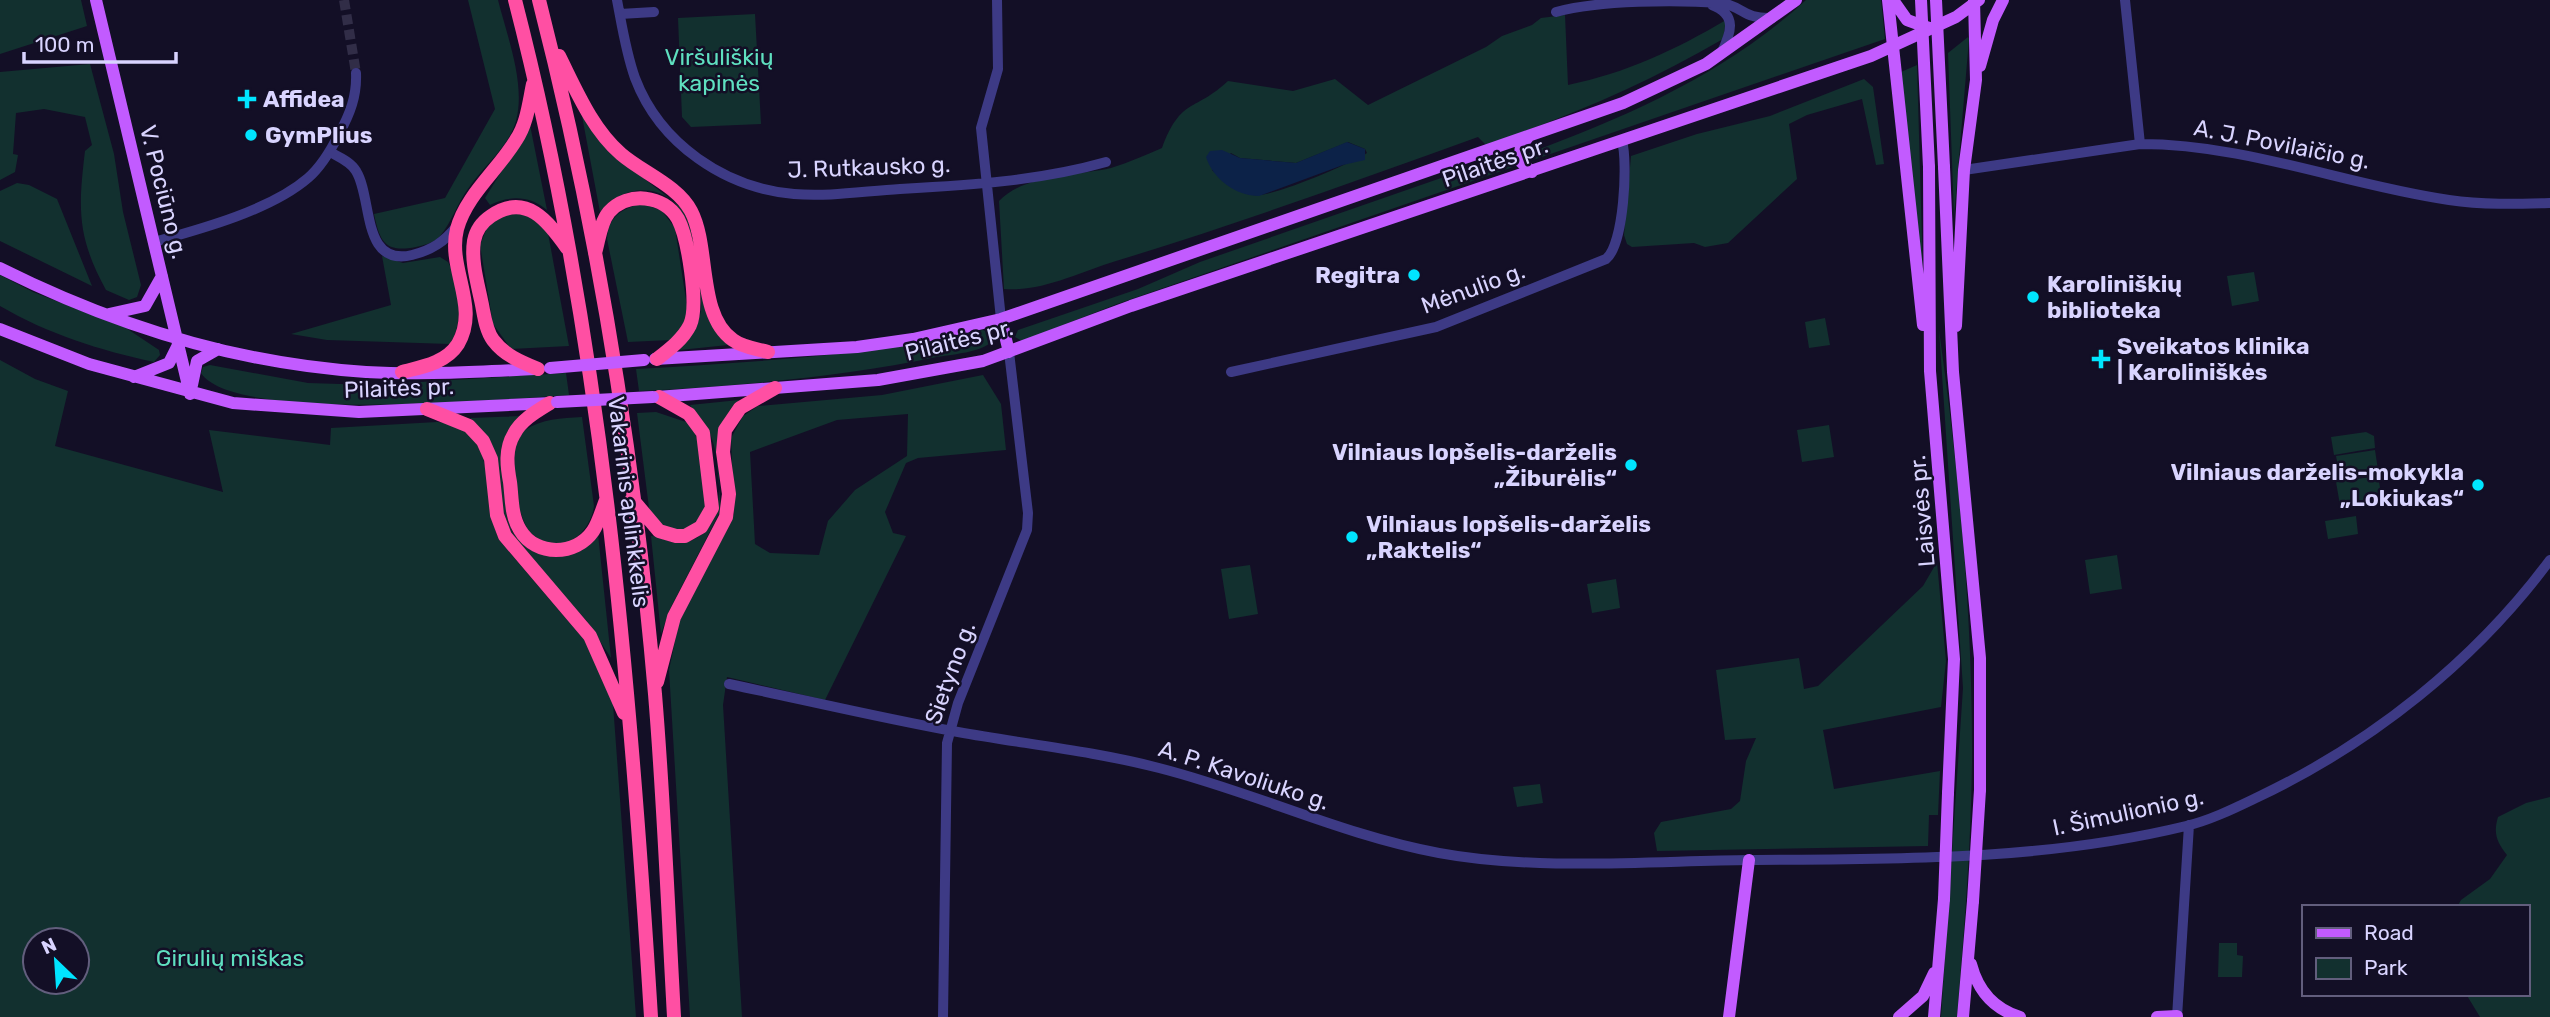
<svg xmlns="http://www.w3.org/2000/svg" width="2550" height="1017" viewBox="0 0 2550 1017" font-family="Rubik,sans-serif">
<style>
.green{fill:#12302f;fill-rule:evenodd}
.water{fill:#0c2248}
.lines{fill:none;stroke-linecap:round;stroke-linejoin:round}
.minor-tunnel{stroke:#312d47;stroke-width:10;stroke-dasharray:10 5;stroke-linecap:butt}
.minor{stroke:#3d3a85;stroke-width:10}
.major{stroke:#c25bff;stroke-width:12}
.highway{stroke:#ff4fa3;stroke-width:14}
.major-bridge{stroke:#c25bff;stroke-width:12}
.poi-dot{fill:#00e5ff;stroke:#130f26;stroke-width:2.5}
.labels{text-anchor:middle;stroke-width:5;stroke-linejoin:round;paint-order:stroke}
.park-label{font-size:23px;fill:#5fe0c0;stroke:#130f26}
.poi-label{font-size:23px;font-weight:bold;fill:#d9d4ff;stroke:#130f26;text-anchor:start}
.street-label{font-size:23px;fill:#d9d4ff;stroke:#130f26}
</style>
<rect width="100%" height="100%" fill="#130f26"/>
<path class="green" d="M0,0H81L87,26L0,54Z
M468,0H498C507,36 526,84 516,121C509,146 485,165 470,186C458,201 452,222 440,236C434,243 424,245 416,247C385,253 380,242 374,214L445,198L495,109Z
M1806,0H1881L1885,39L1533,160L1526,159L1529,153C1629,116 1726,73 1806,0Z
M755,14L761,124L691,127L682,117L678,18Z
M1565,15L1568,85C1626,73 1675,50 1726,20L1723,39C1648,83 1568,117 1486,145L1478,137C1358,180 1238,224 1116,261C1079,272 1043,292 1004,289L999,201C1025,174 1076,176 1111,168C1128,163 1145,155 1162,148C1181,97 1195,112 1228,81L1293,91L1335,79L1368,105L1486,47L1502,36L1532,25L1541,18ZM1348,142L1365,149L1367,153C1350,164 1279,194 1259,195C1241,197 1224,182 1212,170L1231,153L1240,158L1296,163Z
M1968,37L1969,39L1954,217L1948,53Z
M90,64L114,154L123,212L141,285L137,297L129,300L106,290C77,237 78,209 85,151L92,145L85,117L44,109L16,113L13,154L18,155L15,172L0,180V72Z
M1917,65L1923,275L1901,72Z
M1864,79L1873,87L1884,164L1876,165L1862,99L1807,115L1789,124L1797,179L1728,243L1705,247L1694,243L1632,247L1627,244L1624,235L1631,156L1697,134L1770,116Z
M582,116L615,156L683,209L690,226L709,320L728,345L680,350C683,338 699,331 701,309C702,288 693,230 682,213C663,181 621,185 600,212Z
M530,125L547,210C530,196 510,195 490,205L485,198Z
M1513,153L1516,166L1117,304L1022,341L1015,337L1018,330L1138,289L1200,262Z
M17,183L29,185L57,199L92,286L0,241V191Z
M642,203L662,211L675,228L688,313L682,328L671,340L628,342L607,239C609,215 621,210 642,203Z
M507,213L531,215L547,228L569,346L511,349L493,324L480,245L488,225Z
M382,256L403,263L440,257L448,262C461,286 464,321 450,344L327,340L291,334L391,305Z
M2254,272L2259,301L2232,306L2227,276Z
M0,275L33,292L126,328L159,350L160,355L154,362C99,350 48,334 0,306Z
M1825,318L1830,345L1809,348L1805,322Z
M983,330L992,334L993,341C979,353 954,354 937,357C840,377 738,386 639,391L636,369C753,362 868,356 983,330Z
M1939,330C1959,473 1973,618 1972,763C1971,848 1964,932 1957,1017H1941L1963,688Z
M0,360L35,379L68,391L55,446L223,492L209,430L330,445L331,428L437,422C503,425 479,501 500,541L586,642L613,704L636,1017H0ZM35,940H77V982H35Z
M210,365L308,383L372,385L566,373L569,395C506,399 234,424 201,373L203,367Z
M983,375L1001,404L1006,450L918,458L906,463L885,512L893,533L906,536L825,700L727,677L723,705L742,1017H690L669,670L679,622L734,514L731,438L743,416L758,406L882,395ZM908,414L907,456L855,490L828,521L819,555L770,553L755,544L750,452L837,420Z
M739,400L719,430L716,450L721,510L670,609L661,634L651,536C659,536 670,544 681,543C730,537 723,464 709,431C705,421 695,414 690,405Z
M656,412L689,423C703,441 716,505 698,522C681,538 656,527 649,508L637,413Z
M521,416L508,430L501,454L507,518L513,533L529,549L552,557L563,556L598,534L611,658L586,620L515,542L506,526L488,438L470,418Z
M582,417L594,506C590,536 558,559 531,533C516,519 505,444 525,430C542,419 561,418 582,417Z
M1829,425L1834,457L1802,462L1797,430Z
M2366,432L2374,436L2375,448L2334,455L2331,437Z
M2375,450L2378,470L2340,476L2336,456Z
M2378,476L2382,499L2340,505L2336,482Z
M2356,516L2358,534L2328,539L2325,521Z
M2117,555L2122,589L2090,594L2085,560Z
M1937,562L1946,661L1941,707L1823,730L1834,789L1940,771L1938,815H1929L1928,846L1657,851L1654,833L1661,822L1731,809L1740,801L1746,761L1756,738L1725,740L1716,670L1799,658L1804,689L1818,686L1923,586Z
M1250,565L1258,614L1229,619L1221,569Z
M1616,579L1620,608L1592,613L1587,584Z
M1540,784L1543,803L1517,807L1513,787Z
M2550,797V1017H2480L2466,994H2527V907H2457L2461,900L2490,879L2507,855C2497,842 2493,834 2498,817L2526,803Z
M2219,943H2237V955L2243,956L2242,977H2218Z"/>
<path class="water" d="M1347,142L1365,149V160L1343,165L1259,196C1236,196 1213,179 1206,157L1210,151L1222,150L1240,158L1296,163Z"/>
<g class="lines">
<path class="minor-tunnel" d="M344,0L356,73"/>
<path class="minor" d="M617,0C622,26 626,53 635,78C660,144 725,188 794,194C829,197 865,191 900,189C970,185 1039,181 1106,162
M997,0L998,69L981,128L1001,319
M2125,0L2140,144
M1712,5C1738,15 1731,33 1721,54
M1556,12C1601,0 1676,0 1722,3C1744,7 1743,19 1772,18
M620,14L654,12
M330,152C339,157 351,162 356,171C373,198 361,267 412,255C432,250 444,242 457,226
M1964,170L2140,144C2247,144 2345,185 2449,200C2483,205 2516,204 2550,203
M154,242C201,229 271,210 308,178C322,166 331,150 339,134C350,114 357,96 356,73
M1231,372L1436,327L1606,259C1624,245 1628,162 1622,141
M729,684C805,700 881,718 958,732C1025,744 1093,751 1159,768C1254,792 1342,835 1439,853C1535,871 1652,861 1750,860C1897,859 2042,861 2186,826C2211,820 2235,808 2258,797C2372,743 2475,661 2550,560
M943,1017L947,743L958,703L1027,530L1028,513L1009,352
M2177,1017L2189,825"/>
<path class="major" d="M96,0L190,394
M1888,0L1923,325
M1893,0L1907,20L1929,28
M1980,66L1993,20L2003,0
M1528,137L1521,146L1519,160L1532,172
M1929,167L1930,371L1954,659L1948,793
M1944,167L1953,372L1980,658V790
M0,268C114,325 239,364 366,372C423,375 479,372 536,369
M109,314L145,306L162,276
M1001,319L1009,352
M1956,326L1964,170L1976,80L1974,0
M0,329L89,364L233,403L359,412L551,403
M655,359L857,347L913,339L1001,319L1623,103L1706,64L1796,0
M134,377L169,363L179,343
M192,385L197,361L218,349
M657,397L878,380L983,361L1131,306L1871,56L1956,17L1979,0
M1971,964C1978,991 1994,1009 2020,1017
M1729,1017L1749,860
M1899,1017L1923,996L1934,973
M1934,1017L1944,899
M1963,1017L1973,901
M2157,1017L2177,1016"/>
<path class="highway" d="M515,0C601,333 630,675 651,1017
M539,0C597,226 635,462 655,694C664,802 668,910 674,1017
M559,56C576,90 592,129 621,154C643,173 677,185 691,211C710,247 697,315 733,340C742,347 757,349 768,352
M595,253C599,240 600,223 609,212C628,191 664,195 678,219C688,238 699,305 690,325C683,339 670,349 657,359
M538,369C521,362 504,355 493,340C485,329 484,313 481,300C477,281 471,260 474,241C476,230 482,222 491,216C526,192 548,221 567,248
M402,372C422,367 446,363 458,344C480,306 447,269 457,229C466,195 498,170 516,140C527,124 529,103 533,84
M550,403C537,411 521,420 514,434C505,449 507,466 510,482C512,497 511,516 520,530C536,557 576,556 593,531C599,522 602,510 606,500
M427,409L469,426L483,441L491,459L497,515L505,536L590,636L624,713
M632,499L659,531L676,536H685L701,527L712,508L703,433L689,414L659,397
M657,682L674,617L726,517L729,494L723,452L725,430L740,408L775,388"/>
<path class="major-bridge" d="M1921,0L1929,167
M1936,0L1944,167
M550,368L644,360
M557,402L653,397
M1944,899L1948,793
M1973,901L1980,790"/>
</g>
<g class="poi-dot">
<path d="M243.5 88.5h7v7h7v7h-7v7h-7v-7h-7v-7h7z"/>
<circle cx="251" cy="135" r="7"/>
<circle cx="1414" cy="275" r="7"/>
<circle cx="2033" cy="297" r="7"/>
<path d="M2097.5 348.5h7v7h7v7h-7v7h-7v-7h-7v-7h7z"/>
<circle cx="1631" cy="465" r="7"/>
<circle cx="2478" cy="485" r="7"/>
<circle cx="1352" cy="537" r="7"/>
</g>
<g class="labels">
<g class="park-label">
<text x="719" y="65">Viršuliškių<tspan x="719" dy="26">kapinės</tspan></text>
<text x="230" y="966">Girulių miškas</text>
</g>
<g class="poi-label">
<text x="263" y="107">Affidea</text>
<text x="265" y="143">GymPlius</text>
<text x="1400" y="283" text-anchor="end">Regitra</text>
<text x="2047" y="292">Karoliniškių<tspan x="2047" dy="26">biblioteka</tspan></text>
<text x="2117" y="354">Sveikatos klinika<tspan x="2117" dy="26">| Karoliniškės</tspan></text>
<text x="1617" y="460" text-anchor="end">Vilniaus lopšelis-darželis<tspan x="1617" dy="26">„Žiburėlis“</tspan></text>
<text x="2464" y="480" text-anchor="end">Vilniaus darželis-mokykla<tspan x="2464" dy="26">„Lokiukas“</tspan></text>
<text x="1366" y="532">Vilniaus lopšelis-darželis<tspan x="1366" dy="26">„Raktelis“</tspan></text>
</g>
<g class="street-label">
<text transform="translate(2282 144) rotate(11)" y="8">A. J. Povilaičio g.</text>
<text transform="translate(1495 162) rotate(-19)" y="8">Pilaitės pr.</text>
<text transform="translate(869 167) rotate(-2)" y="8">J. Rutkausko g.</text>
<text transform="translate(164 192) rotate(76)" y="8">V. Pociūno g.</text>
<text transform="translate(1473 288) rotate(-20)" y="8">Mėnulio g.</text>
<text transform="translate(959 340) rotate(-14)" y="8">Pilaitės pr.</text>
<text transform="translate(399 388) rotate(-2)" y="8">Pilaitės pr.</text>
<text transform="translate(629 502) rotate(83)" y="8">Vakarinis aplinkkelis</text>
<text transform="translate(1922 511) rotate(-95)" y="8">Laisvės pr.</text>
<text transform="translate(950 673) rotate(-70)" y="8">Sietyno g.</text>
<text transform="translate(1244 775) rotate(18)" y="8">A. P. Kavoliuko g.</text>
<text transform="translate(2128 812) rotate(-12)" y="8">I. Šimulionio g.</text>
</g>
</g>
<rect x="2302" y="905" width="228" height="91" fill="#130f26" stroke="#625e7d" stroke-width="2"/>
<rect x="2316" y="928" width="35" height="10" fill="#c25bff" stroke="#625e7d" stroke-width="2"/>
<text x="2364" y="940" font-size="21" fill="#d9d4ff">Road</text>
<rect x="2316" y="958" width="35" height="21" fill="#12302f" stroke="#625e7d" stroke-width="2"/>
<text x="2364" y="975" font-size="21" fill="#d9d4ff">Park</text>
<g transform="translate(56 961) rotate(335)"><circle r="33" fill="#130f26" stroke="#625e7d" stroke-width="2"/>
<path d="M0-5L12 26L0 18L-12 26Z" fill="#00e5ff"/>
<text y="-10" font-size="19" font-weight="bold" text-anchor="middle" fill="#d9d4ff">N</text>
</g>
<path d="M24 52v10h152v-10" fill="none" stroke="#d9d4ff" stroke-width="3.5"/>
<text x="35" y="52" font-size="21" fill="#d9d4ff" stroke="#130f26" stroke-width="5" paint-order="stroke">100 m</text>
</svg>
